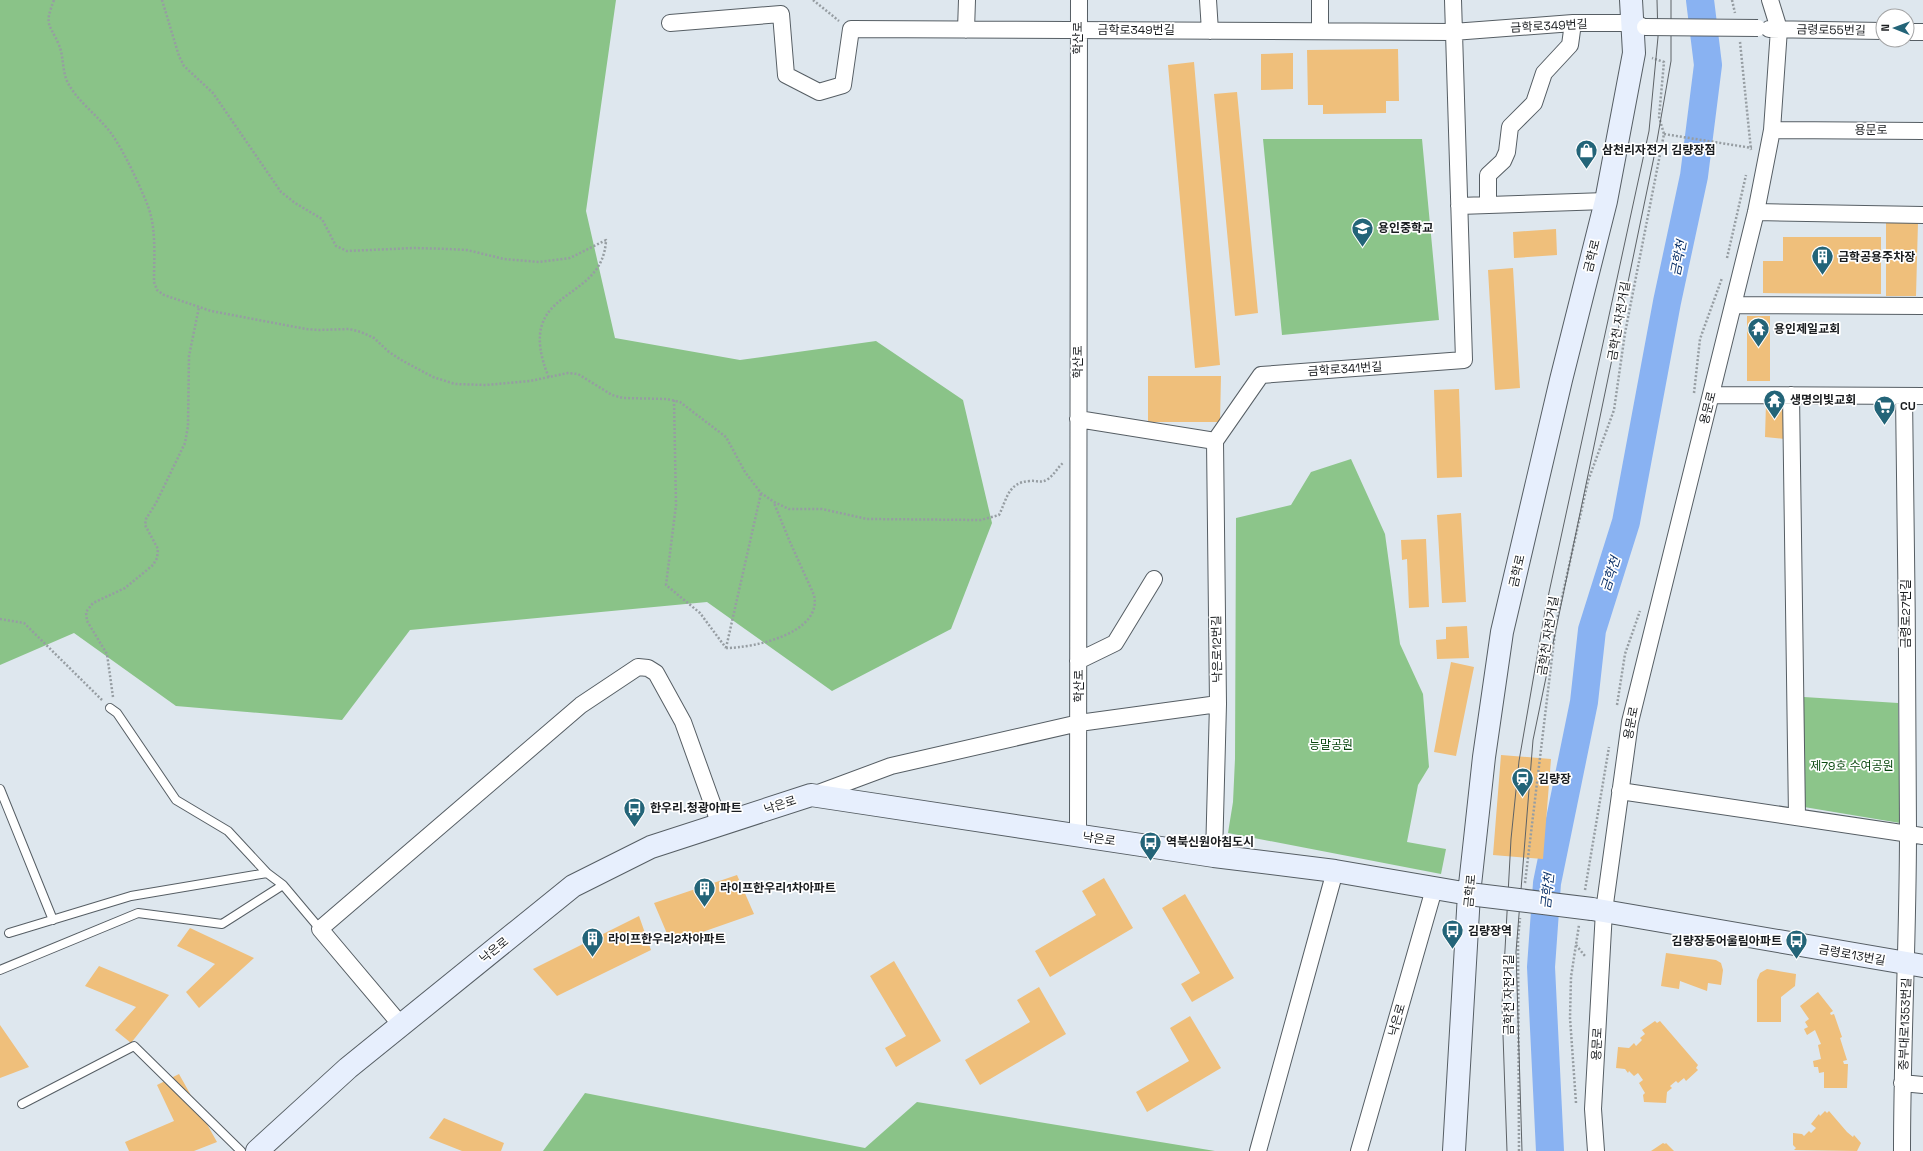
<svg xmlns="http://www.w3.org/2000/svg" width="1923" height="1151" viewBox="0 0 1923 1151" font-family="'Space Grotesk','Noto Sans KR',sans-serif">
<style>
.green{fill:#8cc58a}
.forest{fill:#8ac388}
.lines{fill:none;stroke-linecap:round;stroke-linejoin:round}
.river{stroke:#89b2f2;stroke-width:28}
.building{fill:#efbf7b}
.service-casing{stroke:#565e64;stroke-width:10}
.minor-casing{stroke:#565e64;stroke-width:18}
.secondary-casing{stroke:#565e64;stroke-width:24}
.path{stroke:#969da2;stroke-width:2.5;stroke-dasharray:2 2;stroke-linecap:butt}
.service{stroke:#fff;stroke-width:8}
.minor{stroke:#fff;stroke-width:16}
.secondary{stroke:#e7effd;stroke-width:22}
.tram{stroke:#5d6266;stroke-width:1}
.minor-bridge-casing{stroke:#565e64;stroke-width:18;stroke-linecap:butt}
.secondary-bridge-casing{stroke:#565e64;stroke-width:24;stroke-linecap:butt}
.minor-bridge{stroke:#fff;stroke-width:16}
.secondary-bridge{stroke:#e7effd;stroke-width:22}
.labels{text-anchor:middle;stroke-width:3.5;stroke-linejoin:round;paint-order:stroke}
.street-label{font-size:12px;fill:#191c1f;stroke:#fff}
.poi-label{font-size:12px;font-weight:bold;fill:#191c1f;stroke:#fff;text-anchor:start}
.park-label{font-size:12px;fill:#0a480f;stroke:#fff}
.water-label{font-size:13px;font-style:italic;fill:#0b3168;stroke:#fff}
</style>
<rect width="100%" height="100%" fill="#dee7ee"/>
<path class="green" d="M1263,139H1422L1439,320L1282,335Z
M1351,459L1385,534L1400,644L1423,694L1429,767L1418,785L1407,842L1446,849L1441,874L1228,833L1233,802L1235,759L1236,518L1291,505L1311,472Z
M1804,697L1898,703L1900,823L1804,807Z"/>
<path class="forest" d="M0,0H616L586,211L615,338L740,360L876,341L963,400L992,523L951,629L832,691L707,602L410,630L342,720L176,706L74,633L0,665Z
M585,1093L865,1148L917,1102L1215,1151H543Z"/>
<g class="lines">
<path class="river" d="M1550,1151L1541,967L1547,883L1584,702L1592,630L1626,522L1667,302L1694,176L1708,65L1700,0"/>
</g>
<path class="building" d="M1398,49L1399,101H1386V113L1323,114V105H1308L1307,50Z
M1293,53V89L1261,90V54Z
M1194,62L1220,365L1195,368L1168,65Z
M1237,92L1258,313L1235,316L1214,94Z
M1918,222L1916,296H1886V223Z
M1556,229L1557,255L1514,258L1513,232Z
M1783,237H1881V294L1763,293V261H1783Z
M1513,268L1520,388L1495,390L1488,270Z
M1747,316H1770V381H1747Z
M1148,376H1221L1220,422H1148Z
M1459,389L1462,477L1437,478L1434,390Z
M1766,403L1785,404V439L1765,437Z
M1461,513L1466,602L1442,603L1437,515Z
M1426,539L1429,607L1409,608L1407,559L1402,560L1401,540Z
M1467,626L1469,658L1437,659L1436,640L1446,639V627Z
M1451,662L1474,667L1456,756L1434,752Z
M1501,755L1551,759L1543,859L1493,855Z
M737,875L754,914L671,943L654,903Z
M1104,878L1133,928L1050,977L1035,951L1096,915L1082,891Z
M1185,894L1234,978L1192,1002L1181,984L1200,973L1162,908Z
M639,916L651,950L557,996L533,969Z
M190,928L254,958L199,1008L186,992L215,964L177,946Z
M1666,953L1716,960L1721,963L1723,970L1721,985L1708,983L1707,991L1680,981L1679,989L1661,986Z
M894,961L941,1041L896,1067L885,1048L906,1036L870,976Z
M99,966L169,995L131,1043L115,1030L136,1007L85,986Z
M1767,969L1796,974L1795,986L1781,997V1022H1757V980L1760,973Z
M1039,987L1066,1034L980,1085L965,1060L1030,1022L1017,1000Z
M1818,992L1833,1011L1830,1013L1831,1015L1834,1014L1842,1037L1840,1038L1847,1060L1843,1061L1844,1064H1848L1847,1088H1824V1072L1819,1073L1818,1067H1814L1813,1061L1821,1059L1818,1045L1821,1044L1815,1030L1807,1035L1804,1029L1808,1027L1805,1022L1809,1019L1800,1006Z
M1190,1016L1221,1068L1147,1112L1136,1092L1189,1061L1170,1028Z
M1655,1021L1657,1023L1660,1021L1698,1065L1696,1068L1698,1070L1686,1081L1684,1078L1678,1083L1676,1081L1670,1086L1672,1088L1667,1092L1666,1103L1644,1102L1643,1095L1645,1093L1639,1083L1643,1080L1638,1073L1634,1076L1629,1071L1628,1073L1625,1069L1616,1068L1618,1047L1629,1048L1634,1043L1636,1046L1642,1040L1640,1038L1645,1034L1642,1030Z
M0,1025L29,1067L0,1078Z
M179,1074L217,1142L194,1151H129L125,1142L174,1121L157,1085Z
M1825,1111L1827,1113L1829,1111L1847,1132L1853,1137L1854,1135L1861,1143L1857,1151L1794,1150L1796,1148L1793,1145V1133L1802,1134L1804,1136L1809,1131L1811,1133L1816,1128L1811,1124L1819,1114L1820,1116Z
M444,1118L504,1143L501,1151H462L429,1138Z
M1663,1143L1665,1144L1666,1143L1674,1151H1651Z"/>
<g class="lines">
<defs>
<path id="service" d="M110,708L117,713L176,800L228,831L267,873
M0,789L53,920
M9,933L131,896L267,873L283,885
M0,970L138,913L222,924L283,885L320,929
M22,1104L134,1046L241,1151"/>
<path id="minor" d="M1208,0L1210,31
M670,23L781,14L786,75L819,92L843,85L851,29L1453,32L1573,23H1633L1642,26
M1769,29L1883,31
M966,30L967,0
M1320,31V0
M1907,32H1923
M1772,130L1923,131
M1488,205V175L1503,161L1507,152L1510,127L1534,103L1544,73L1570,45L1573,23
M1459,206L1606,201
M1756,212L1923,215
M1734,305L1923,306
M1711,395L1923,396
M1791,395L1797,817
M1078,419L1215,441L1261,375L1464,360L1453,0
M1078,661L1115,643L1154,579
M1620,791L1923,836
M813,795L891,766L1079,723L1218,704
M1078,836L1079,0
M1214,856L1218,704L1215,441
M401,1025L320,929L581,705L638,667L648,668L656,673L683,722L720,825
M1902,1083L1923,1085
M1258,1151L1335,871
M1359,1151L1434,889
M1596,1151L1593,1109L1604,911L1630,722L1756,212L1772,130L1779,29L1770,0
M1902,1151C1902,1045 1908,939 1908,832C1908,687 1906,541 1904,396"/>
<path id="secondary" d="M1592,909L1923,966
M257,1151L348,1068L573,886L651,847L811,795L1214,856L1335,871L1469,894
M1454,1151L1469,894L1484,757L1502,632L1561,380L1606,201L1634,53L1631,0"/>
</defs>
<use href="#service" class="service-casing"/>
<use href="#minor" class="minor-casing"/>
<use href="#secondary" class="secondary-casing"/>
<path class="path" d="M54,0C44,26 49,22 59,45C64,57 62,72 68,83C79,104 102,118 115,139C127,158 137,180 146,201C157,226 154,255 154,282L157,290L164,295L211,311L306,329L318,330L349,329L361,332L374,338L389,352L403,361L433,377L455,384L486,385L530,381L568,373L578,374L612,395L623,398L667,399L680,402L726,437L745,472L761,493L774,502L789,509H822L867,519L981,520L999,515C1007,499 1008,482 1030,481C1037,480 1041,484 1048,479C1054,475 1058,467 1063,463
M162,0L179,56L184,66L213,93L281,192L295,203L322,219L336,246L347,251L414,248L449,249L467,250L504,259L539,262L570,258L606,240C603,306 511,285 549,378
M813,0L839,21
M1732,0L1735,13
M1740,42L1751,150
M1664,134L1752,148
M1727,258L1746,175
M1694,393L1700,339L1722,278
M674,400L676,505L666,585L700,613L726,648
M0,619L24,623L102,700
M726,648C754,648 823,633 814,595L790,542L774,503
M726,648L761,493
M113,697L107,654L87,621L86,612L93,603L125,588L153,565L157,558L158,549L145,525L146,519L156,503L185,443L188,426L189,356L199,307
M1617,705L1625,654L1640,611
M1525,883L1556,624L1588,481L1614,410L1625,333L1664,134L1659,117L1664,62L1652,58
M1585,890L1609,747
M1576,945L1585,956
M1576,1103L1570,1018L1571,977L1579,925
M1519,1151L1518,939L1520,918"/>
<use href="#service" class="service"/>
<use href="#minor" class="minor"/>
<use href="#secondary" class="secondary"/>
<path class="tram" d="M1507,1151L1502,1005L1511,839L1519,761L1545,611L1649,131L1658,37L1657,0
M1522,1151L1516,952L1533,740L1655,152L1671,61V0"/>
<defs>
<path id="minor-bridge" d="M1645,27L1758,28"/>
<path id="secondary-bridge" d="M1469,894L1592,909"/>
</defs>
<use href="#minor-bridge" class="minor-bridge-casing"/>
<use href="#secondary-bridge" class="secondary-bridge-casing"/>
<use href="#minor-bridge" class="minor-bridge"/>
<use href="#secondary-bridge" class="secondary-bridge"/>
</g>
<defs>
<symbol id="shop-pin" viewBox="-11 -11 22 30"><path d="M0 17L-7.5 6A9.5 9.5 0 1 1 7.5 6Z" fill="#236478" stroke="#fff"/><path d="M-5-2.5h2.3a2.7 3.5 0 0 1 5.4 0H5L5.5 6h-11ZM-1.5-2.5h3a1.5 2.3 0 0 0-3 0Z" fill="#fff"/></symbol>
<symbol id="school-pin" viewBox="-11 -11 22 30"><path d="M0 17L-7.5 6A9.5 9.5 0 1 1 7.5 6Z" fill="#236478" stroke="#fff"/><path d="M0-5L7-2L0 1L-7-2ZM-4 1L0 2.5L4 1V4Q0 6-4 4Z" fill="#fff"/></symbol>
<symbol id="building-pin" viewBox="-11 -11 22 30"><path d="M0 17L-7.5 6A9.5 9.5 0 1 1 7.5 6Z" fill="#236478" stroke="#fff"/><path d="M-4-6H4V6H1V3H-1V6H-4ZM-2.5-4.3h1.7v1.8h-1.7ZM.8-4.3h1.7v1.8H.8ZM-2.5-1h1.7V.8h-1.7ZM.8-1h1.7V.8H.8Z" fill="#fff"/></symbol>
<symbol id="temple-pin" viewBox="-11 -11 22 30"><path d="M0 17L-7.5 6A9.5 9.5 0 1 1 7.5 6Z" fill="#236478" stroke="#fff"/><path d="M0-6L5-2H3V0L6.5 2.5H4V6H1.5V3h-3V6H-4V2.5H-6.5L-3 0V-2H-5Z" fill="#fff"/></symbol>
<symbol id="supermarket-pin" viewBox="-11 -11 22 30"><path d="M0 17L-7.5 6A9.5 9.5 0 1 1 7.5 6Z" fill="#236478" stroke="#fff"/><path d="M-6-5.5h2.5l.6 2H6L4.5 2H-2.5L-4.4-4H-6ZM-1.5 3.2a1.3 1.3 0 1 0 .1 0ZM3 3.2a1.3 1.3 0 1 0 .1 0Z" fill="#fff"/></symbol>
<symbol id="station-pin" viewBox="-11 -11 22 30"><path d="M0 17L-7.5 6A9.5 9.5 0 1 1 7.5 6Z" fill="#236478" stroke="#fff"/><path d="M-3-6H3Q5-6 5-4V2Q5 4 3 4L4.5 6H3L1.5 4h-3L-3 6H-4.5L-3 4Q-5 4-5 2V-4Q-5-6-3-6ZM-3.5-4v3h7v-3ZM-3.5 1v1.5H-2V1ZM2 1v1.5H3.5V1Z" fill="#fff"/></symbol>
<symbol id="bus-pin" viewBox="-11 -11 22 30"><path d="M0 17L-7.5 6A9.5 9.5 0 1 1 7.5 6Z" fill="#236478" stroke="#fff"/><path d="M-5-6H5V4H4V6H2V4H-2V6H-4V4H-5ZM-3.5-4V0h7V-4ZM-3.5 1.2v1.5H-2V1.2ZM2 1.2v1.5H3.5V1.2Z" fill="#fff"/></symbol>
</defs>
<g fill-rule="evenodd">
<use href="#shop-pin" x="1574" y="138" width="25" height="34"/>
<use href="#school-pin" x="1350" y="216" width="25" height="34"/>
<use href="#building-pin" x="1810" y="244" width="25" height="34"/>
<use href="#temple-pin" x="1746" y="316" width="25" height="34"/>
<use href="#temple-pin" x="1762" y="388" width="25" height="34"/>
<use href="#supermarket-pin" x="1872" y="394" width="25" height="34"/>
<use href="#station-pin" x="1510" y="766" width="25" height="34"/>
<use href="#bus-pin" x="622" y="796" width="25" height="34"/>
<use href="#bus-pin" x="1138" y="830" width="25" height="34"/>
<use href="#building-pin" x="692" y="876" width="25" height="34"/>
<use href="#bus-pin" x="1440" y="918" width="25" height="34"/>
<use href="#building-pin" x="580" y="926" width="25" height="34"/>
<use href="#bus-pin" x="1784" y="928" width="25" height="34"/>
</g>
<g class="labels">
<g class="street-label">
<text transform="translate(1549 26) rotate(-3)" y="4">금학로349번길</text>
<text x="1136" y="34">금학로349번길</text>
<text transform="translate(1831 30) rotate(1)" y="4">금령로55번길</text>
<text transform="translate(1078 38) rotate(-90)" y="4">학산로</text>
<text x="1871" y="134">용문로</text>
<text transform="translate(1592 256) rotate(-76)" y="4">금학로</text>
<text transform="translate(1619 321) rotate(-80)" y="4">금학천 자전거길</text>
<text transform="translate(1078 362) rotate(-90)" y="4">학산로</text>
<text transform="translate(1345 369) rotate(-4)" y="4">금학로341번길</text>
<text transform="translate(1708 408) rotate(-76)" y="4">용문로</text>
<text transform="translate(1517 571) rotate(-77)" y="4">금학로</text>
<text transform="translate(1906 614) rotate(-90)" y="4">금령로27번길</text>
<text transform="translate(1548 636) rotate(-81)" y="4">금학천 자전거길</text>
<text transform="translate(1217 649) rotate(-91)" y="4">낙은로12번길</text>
<text transform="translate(1079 686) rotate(-90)" y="4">학산로</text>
<text transform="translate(1631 723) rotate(-79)" y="4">용문로</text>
<text transform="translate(780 805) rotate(-18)" y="4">낙은로</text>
<text transform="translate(1099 839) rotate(8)" y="4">낙은로</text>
<text transform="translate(1470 891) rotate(-85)" y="4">금학로</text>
<text transform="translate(494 950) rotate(-39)" y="4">낙은로</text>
<text transform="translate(1852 955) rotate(10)" y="4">금령로13번길</text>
<text transform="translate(1509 995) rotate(-90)" y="4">금학천 자전거길</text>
<text transform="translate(1397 1020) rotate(-74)" y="4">낙은로</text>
<text transform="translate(1905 1024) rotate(-88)" y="4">중부대로1353번길</text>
<text transform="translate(1597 1044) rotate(-87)" y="4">용문로</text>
</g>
<g class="poi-label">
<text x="1602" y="154">삼천리자전거 김량장점</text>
<text x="1378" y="232">용인중학교</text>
<text x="1838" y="261">금학공용주차장</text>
<text x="1774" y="333">용인제일교회</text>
<text x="1790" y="404">생명의빛교회</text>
<text x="1900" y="410">CU</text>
<text x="1538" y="783">김량장</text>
<text x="650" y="812">한우리.청광아파트</text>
<text x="1166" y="846">역북신원아침도시</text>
<text x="720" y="892">라이프한우리1차아파트</text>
<text x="1468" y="935">김량장역</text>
<text x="608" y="943">라이프한우리2차아파트</text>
<text x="1782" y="945" text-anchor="end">김량장동어울림아파트</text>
</g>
<g class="park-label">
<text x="1331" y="749">능말공원</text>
<text x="1852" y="770">제79호 수여공원</text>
</g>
<g class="water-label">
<text transform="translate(1678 258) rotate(-79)" y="5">금학천</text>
<text transform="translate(1610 574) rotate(-72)" y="5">금학천</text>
<text transform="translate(1547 891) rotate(-84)" y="5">금학천</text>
</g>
</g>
<g transform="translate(1895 28) rotate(271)"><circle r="19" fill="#ffffff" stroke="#a3a4a5"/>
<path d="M0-3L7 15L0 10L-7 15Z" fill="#236478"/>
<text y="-6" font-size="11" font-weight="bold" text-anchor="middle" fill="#191c1f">N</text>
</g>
</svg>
